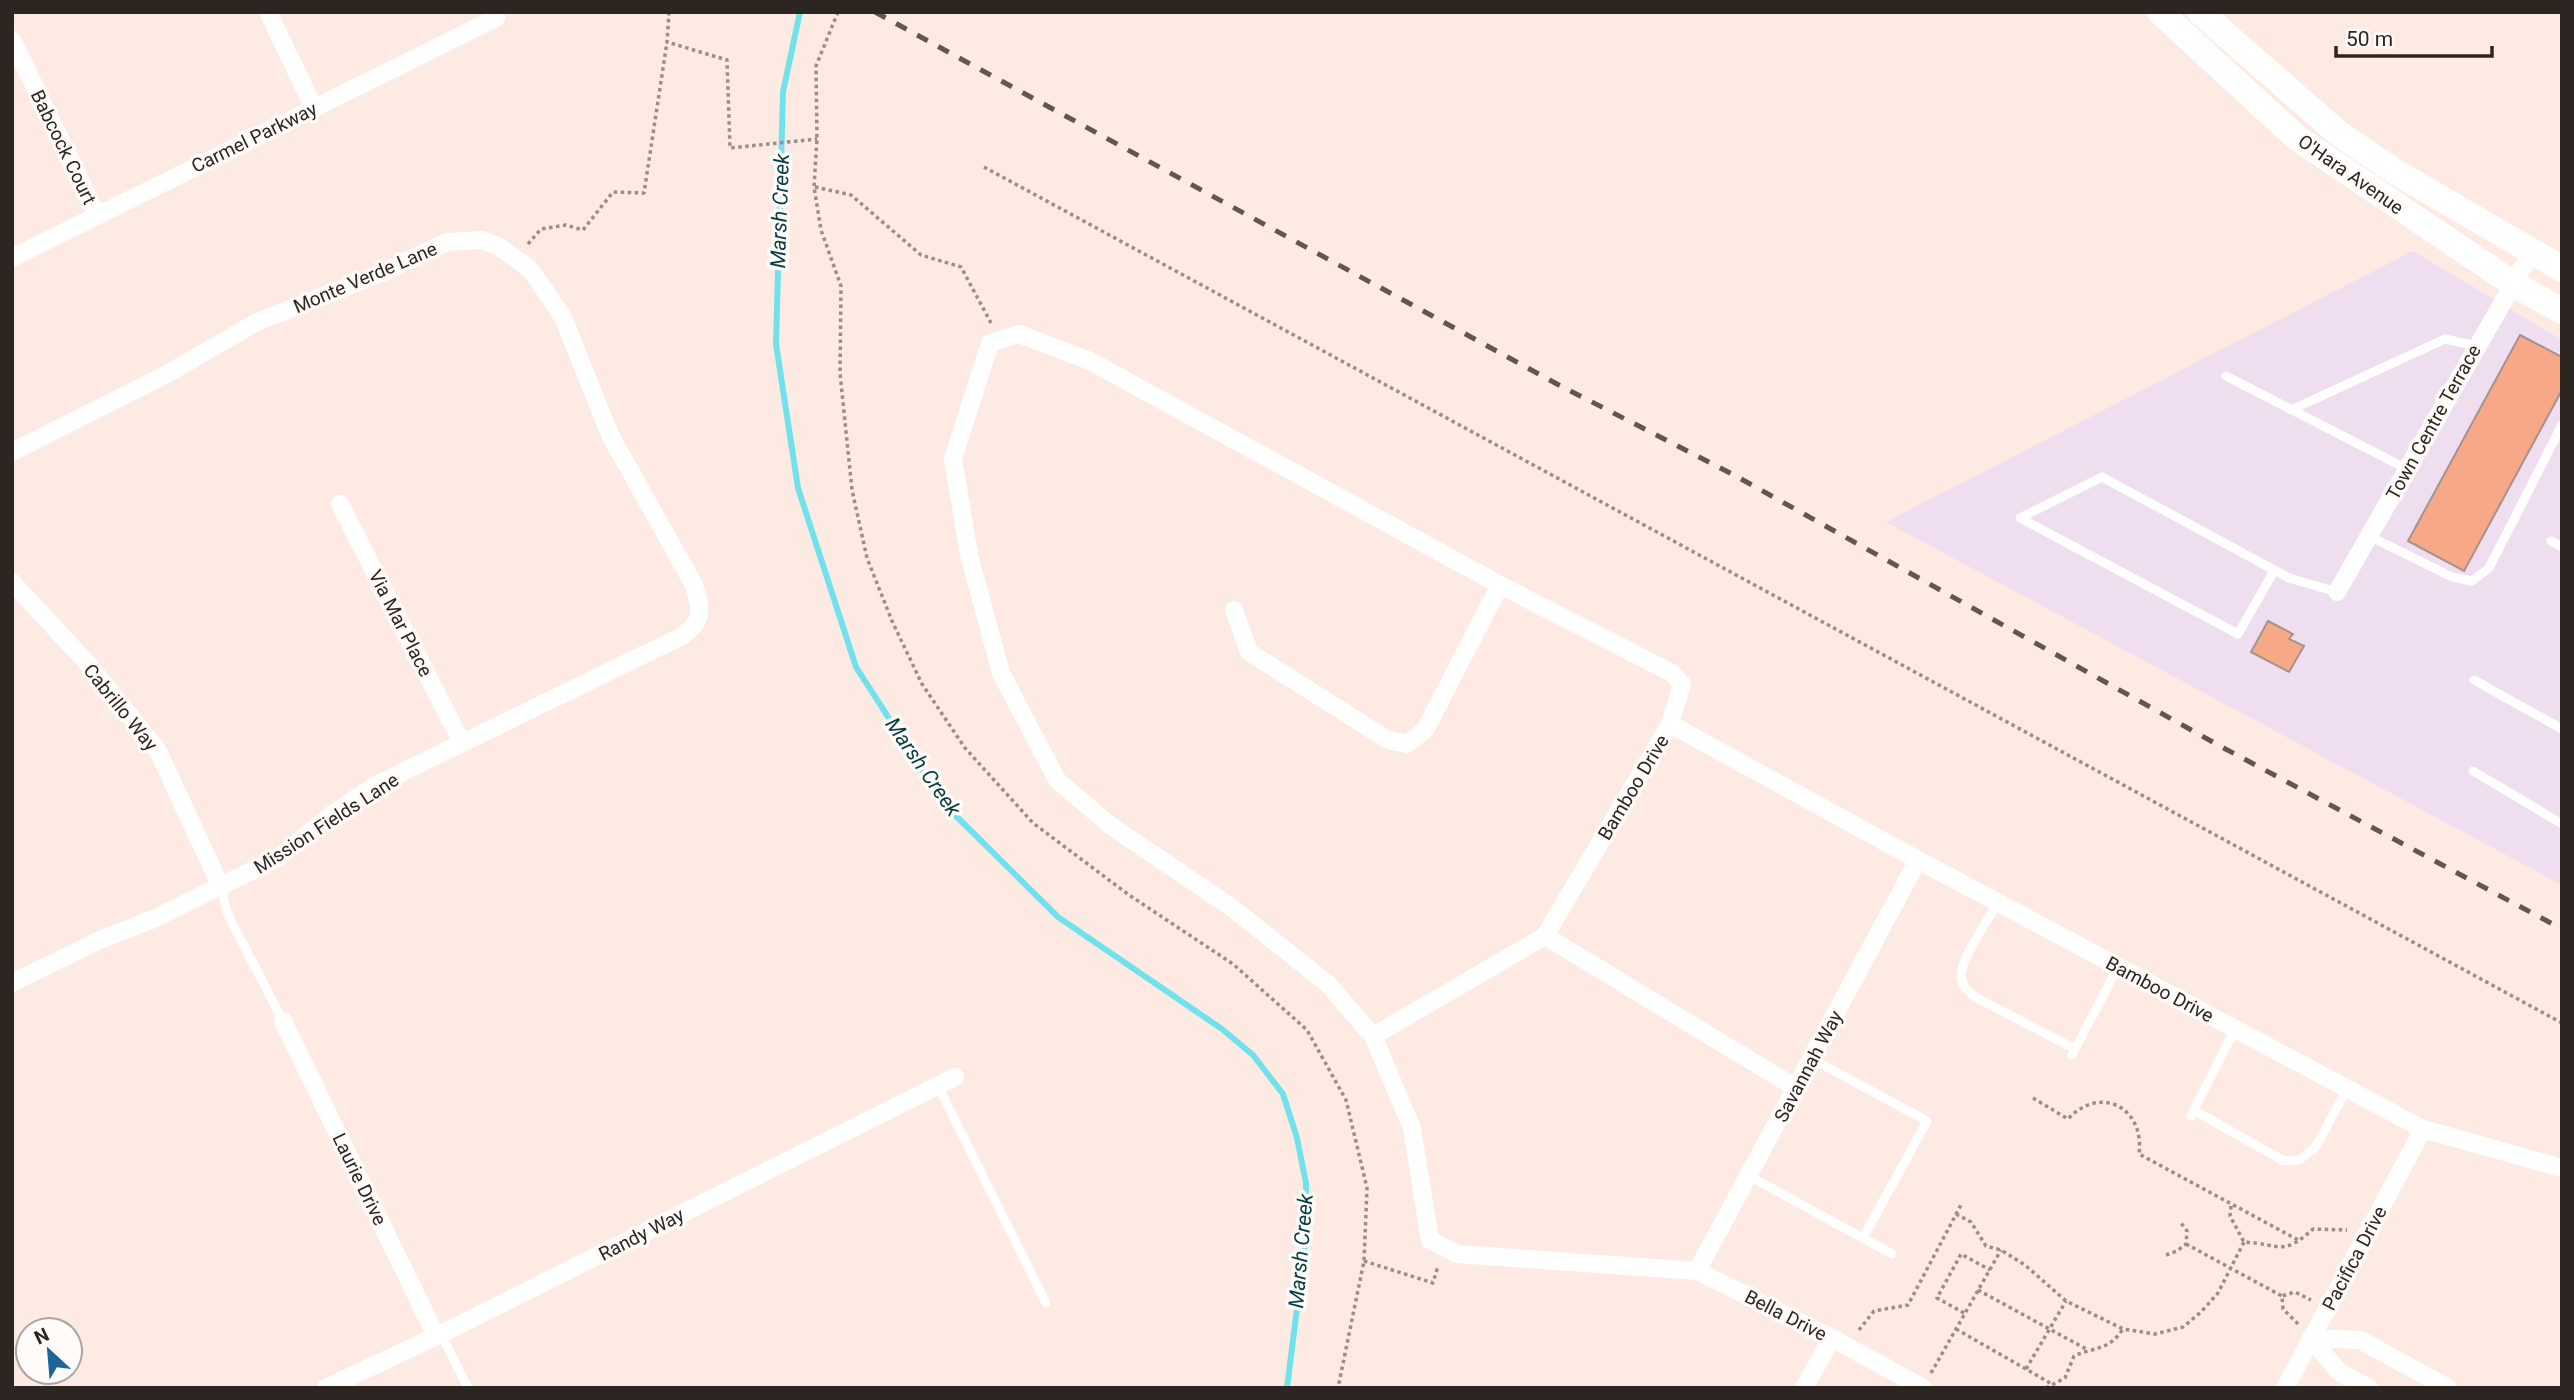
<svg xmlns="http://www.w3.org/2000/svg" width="2574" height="1400" viewBox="0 0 2574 1400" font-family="Roboto,sans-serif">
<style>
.commercial{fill:#efdeef}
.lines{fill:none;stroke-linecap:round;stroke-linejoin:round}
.stream{stroke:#71e2eb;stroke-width:6}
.building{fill:#f7a987;stroke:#a4938c;stroke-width:2}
.path{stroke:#9b8d88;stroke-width:3.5;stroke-dasharray:3.5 3.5;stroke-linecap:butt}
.lane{stroke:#fff;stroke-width:9}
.street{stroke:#fff;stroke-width:18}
.secondary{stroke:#fff;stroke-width:26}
.rail{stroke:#615752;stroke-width:5;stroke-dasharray:12 12;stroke-linecap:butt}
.labels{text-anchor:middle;stroke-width:7;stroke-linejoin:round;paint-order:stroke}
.street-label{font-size:19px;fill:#2c2522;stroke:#fefbf9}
.water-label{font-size:21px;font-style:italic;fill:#053d41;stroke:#fefbf9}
</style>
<rect width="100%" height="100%" fill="#fdeae2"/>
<path class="commercial" d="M2413,251L2562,340V885L1886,522Z"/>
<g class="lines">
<path class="stream" d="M800,12L783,92L776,344L798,488L856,667L944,804L1058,917L1222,1029L1253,1055L1283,1094L1297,1138L1306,1183V1236L1287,1388"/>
</g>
<path class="building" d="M2520,335L2562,357V390L2464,571L2408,541Z
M2268,621L2293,634L2289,639L2304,646L2289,672L2251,652Z"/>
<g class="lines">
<path class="path" d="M669,12L667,42L727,60L730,148L817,139
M838,12L816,66L817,139L814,187L821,230L841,286L840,373L852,490L867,558L892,621L922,684L965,748L1033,823L1129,895L1233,964L1307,1030L1346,1100L1367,1188L1364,1261L1338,1388
M984,167L2562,1023
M815,187L851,195L921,255L961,267L991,323
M528,244L541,229L566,225L583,230L613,192L644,193L667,42
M2033,1098L2068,1119C2101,1084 2145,1108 2139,1154L2300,1241
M2231,1206L2230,1216L2244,1242C2281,1244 2282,1257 2313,1229L2347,1230
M1956,1214L1971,1222L1986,1246L2001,1250L2025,1265L2066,1301L2123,1329L2155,1334L2183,1327L2201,1312L2218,1293L2244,1242
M2186,1244L2282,1296
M2166,1255L2177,1251L2186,1244L2187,1231L2181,1223
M1364,1261L1433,1283L1438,1266
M1978,1290L2088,1350
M1964,1313L1937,1298L1961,1254L1990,1270
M2298,1324L2283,1309L2282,1296L2295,1292L2311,1300
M1956,1329L2052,1384
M1859,1330L1874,1311L1908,1305L1962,1203
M2026,1369L2066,1301
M1931,1373L2001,1250
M2046,1388L2065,1378L2074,1356C2097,1346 2108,1351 2123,1329"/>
<path class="lane" d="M2226,376L2407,469
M2291,410L2445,339L2476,346
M2369,536L2452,577L2472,581L2489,568L2562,425
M2551,541L2562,547
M2274,571L2238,634L2020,518L2102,477L2289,578L2337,592
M2474,680L2562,729
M2473,771L2562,824
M221,887L227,913L283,1021
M1998,903C1988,919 1963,956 1961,974C1960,984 1968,991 1975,997L2075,1049
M2072,1055L2118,967
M1812,1059L1927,1121L1863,1238
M938,1086L1046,1303
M2195,1111L2284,1161L2299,1160L2315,1148L2347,1089
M2191,1116L2235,1029
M1749,1176L1892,1254
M441,1334L468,1388"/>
<path class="street" d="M268,12L314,108
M12,40L97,215
M12,258L496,18
M12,452L167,374L255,323L384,272L447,242L482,240L498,246L530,269L563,317L610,435L694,585C701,610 705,620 682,636L376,785L331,815L278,858L151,920L102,939L12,983
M340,504L462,743
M12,582L88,664L158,751L221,887
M2337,592L2531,253
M1234,610L1249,652L1388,740L1407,744L1425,730L1500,585
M1545,936L1796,1088
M283,1021L436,1336
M1373,1036L1328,984L1231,907L1111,826L1057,780L1001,673L969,555L953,459L990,343L1019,334L1090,361L1500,585L1672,673L1682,684L1670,724
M1697,1271L1918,860
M2311,1338L2360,1340L2448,1388
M2311,1338L2339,1372L2369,1388
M326,1388L441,1334L955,1077
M1804,1388L1832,1338
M1923,1388L1832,1338L1697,1271L1457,1254L1430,1240L1412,1128L1373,1036L1545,936L1670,724L1918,860L2423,1129L2562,1168
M2285,1388L2423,1129"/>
<path class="secondary" d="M2160,12L2297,138L2512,283L2562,311
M2200,12L2338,133L2394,171L2562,269"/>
<path class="rail" d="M875,12L1557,384L1734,475L2220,746L2562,929"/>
</g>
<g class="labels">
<g class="street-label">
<text transform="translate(254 137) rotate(-26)" y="7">Carmel Parkway</text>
<text transform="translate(64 147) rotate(64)" y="7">Babcock Court</text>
<text transform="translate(2351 174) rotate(35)" y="7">O'Hara Avenue</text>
<text transform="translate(365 277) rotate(-23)" y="7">Monte Verde Lane</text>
<text transform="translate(2433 422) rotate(-61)" y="7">Town Centre Terrace</text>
<text transform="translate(401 623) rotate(63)" y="7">Via Mar Place</text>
<text transform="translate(121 707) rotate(51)" y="7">Cabrillo Way</text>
<text transform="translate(1633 787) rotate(-59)" y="7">Bamboo Drive</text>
<text transform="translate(326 823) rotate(-33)" y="7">Mission Fields Lane</text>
<text transform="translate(2160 989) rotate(28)" y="7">Bamboo Drive</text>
<text transform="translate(1808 1066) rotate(-62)" y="7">Savannah Way</text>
<text transform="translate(360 1179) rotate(64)" y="7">Laurie Drive</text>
<text transform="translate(641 1234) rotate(-27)" y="7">Randy Way</text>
<text transform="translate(2354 1258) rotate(-62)" y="7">Pacifica Drive</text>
<text transform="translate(1786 1315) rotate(27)" y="7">Bella Drive</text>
</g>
<g class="water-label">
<text transform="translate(780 211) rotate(-88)" y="7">Marsh Creek</text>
<text transform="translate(923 767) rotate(55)" y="7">Marsh Creek</text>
<text transform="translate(1301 1251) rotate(-85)" y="7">Marsh Creek</text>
</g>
</g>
<rect width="2574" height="1400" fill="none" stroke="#2c2522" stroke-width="28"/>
<g transform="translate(49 1351) rotate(334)"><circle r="33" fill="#fefbf9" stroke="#aaa5a3" stroke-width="2"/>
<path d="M0-5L12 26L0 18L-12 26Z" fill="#1d6599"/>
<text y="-10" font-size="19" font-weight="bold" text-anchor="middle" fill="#2c2522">N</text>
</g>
<path d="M2336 46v10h156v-10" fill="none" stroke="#2c2522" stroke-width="3.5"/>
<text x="2346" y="46" font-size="21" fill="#2c2522" stroke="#fefbf9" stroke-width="5" paint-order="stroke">50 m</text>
</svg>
